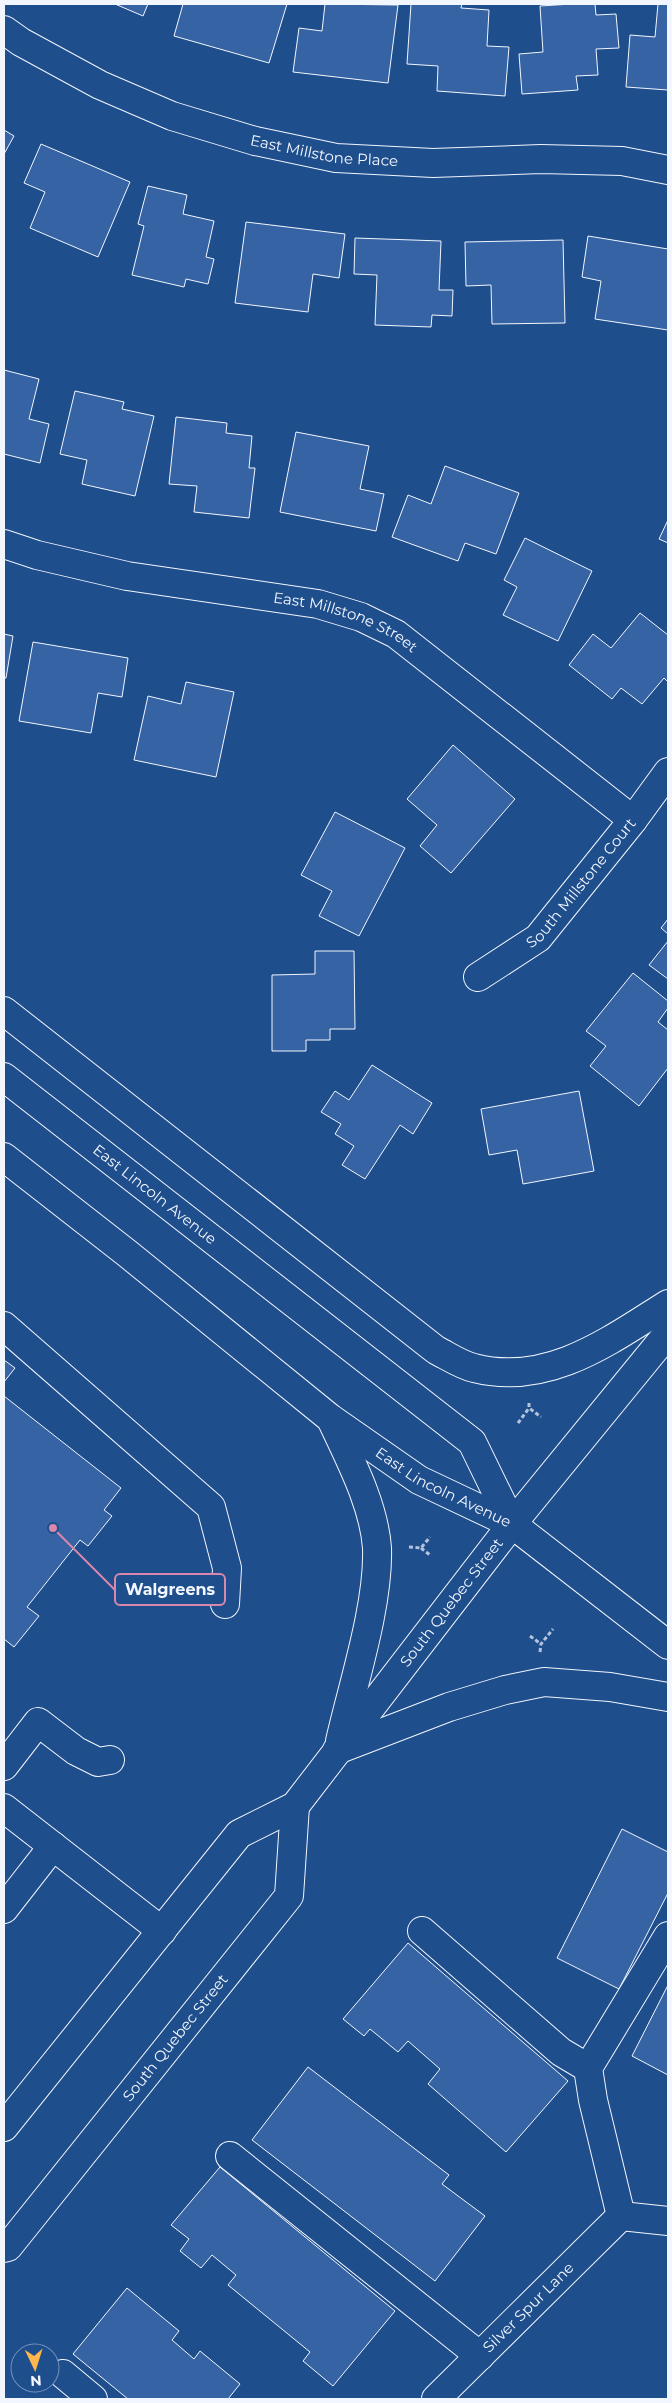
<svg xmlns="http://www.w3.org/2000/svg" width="672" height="2403" viewBox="0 0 672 2403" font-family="Montserrat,sans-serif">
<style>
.building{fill:#3563a3;stroke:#f2f6ff}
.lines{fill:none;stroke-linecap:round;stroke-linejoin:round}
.minor-casing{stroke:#f2f6ff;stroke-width:30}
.major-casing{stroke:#f2f6ff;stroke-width:30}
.path{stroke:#b3c4dc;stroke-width:3;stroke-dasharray:4 2.5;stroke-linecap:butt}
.minor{stroke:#1f4e8c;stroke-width:28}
.major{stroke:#1f4e8c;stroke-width:28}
.labels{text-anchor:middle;stroke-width:4;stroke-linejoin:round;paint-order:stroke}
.street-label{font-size:15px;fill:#f2f6ff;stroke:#1f4e8c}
.leader{fill:none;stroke:#da87ad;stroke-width:2}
.callout-dot{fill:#da87ad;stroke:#1f4e8c;stroke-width:2}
.callout{fill:#1f4e8c;stroke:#da87ad;stroke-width:2}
.callout-label{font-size:16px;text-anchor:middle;font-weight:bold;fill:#f2f6ff}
</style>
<rect width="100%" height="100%" fill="#1f4e8c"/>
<path class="building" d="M115,4H148L143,16Z
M183,4H287L269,63L174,36Z
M325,4L398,5L388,83L293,72L299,28L322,31Z
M411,4H462L461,8L489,10L487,46L509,47L505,96L437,91L438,66L407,64Z
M572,4H595L596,15L616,14L619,48L596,49L598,75L576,76L578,90L522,94L519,54L543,52L540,6Z
M658,4H668V90L626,87L630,35L655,37Z
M4,130L14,136L4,154Z
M41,144L130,182L98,257L30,228L45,192L24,183Z
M148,186L187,195L183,214L214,221L206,257L214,259L208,284L186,279L184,287L132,275L144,226L138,224Z
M246,222L345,234L339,278L313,274L308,312L235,303Z
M588,236L668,249V330L595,319L601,281L582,277Z
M355,238L441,241L439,290H453L452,316L432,315L431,327L375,325L377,275L354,274Z
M563,240L565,323L492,324L491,285L466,286L465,242Z
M4,370L39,379L29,419L49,424L40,463L4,454Z
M75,391L124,402L122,409L154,416L135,496L82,484L87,460L60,454Z
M176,417L227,423L226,433L252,436L249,468H255L249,518L194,512L197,486L169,484Z
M296,432L369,446L360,489L384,494L376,531L280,512Z
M445,466L519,493L496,554L465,543L458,561L392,537L408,495L431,504Z
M668,520V543L659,539Z
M525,538L592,571L558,641L503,615L517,587L504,580Z
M640,613L668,635V682L664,678L642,704L621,688L612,699L569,665L593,634L611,648Z
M4,634L13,636L6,678H4Z
M33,642L128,658L122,697L98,693L91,733L19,721Z
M186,682L234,692L216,777L134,760L148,696L181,704Z
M453,745L515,799L451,873L420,846L437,825L407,799Z
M335,812L405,848L359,936L319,916L332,891L301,875Z
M668,919V934L661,928Z
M668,941V979L649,965Z
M315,951H354L355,1029H330V1040H306V1051H272V975L315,974Z
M633,973L668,1001V1008L658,1022L668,1030V1068L639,1106L590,1066L606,1046L586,1031Z
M372,1065L432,1103L413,1134L400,1125L365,1179L342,1165L354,1146L335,1134L341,1124L321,1112L335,1091L349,1100Z
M579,1091L594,1171L523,1184L517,1150L489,1155L481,1109Z
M4,1360L15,1368L4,1382Z
M4,1396L121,1488L104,1510L112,1516L88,1546L80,1540L27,1607L39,1616L14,1647L4,1639Z
M622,1829L668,1852V1893L619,1989L557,1958Z
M408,1943L568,2081L506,2152L428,2084L440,2069L408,2041L398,2052L370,2029L364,2036L343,2019Z
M668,1985V2075L632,2056Z
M308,2067L449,2175L442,2184L485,2216L435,2281L252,2140Z
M220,2167L395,2311L333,2386L303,2361L310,2352L228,2285L236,2275L212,2255L201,2268L180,2251L189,2239L171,2225Z
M127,2288L179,2331L172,2340L194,2359L200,2351L240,2384L228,2399H128L73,2354Z"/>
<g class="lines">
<defs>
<g id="minor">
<path id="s1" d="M4,30L21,42L100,85L172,116L255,141L336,158L433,163L541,159L622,161L668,170"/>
<path id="s2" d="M4,544L37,555L127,576L318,604L361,617L396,634L633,820"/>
<path id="s3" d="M478,977L538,938L633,820L668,772"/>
<path d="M4,1326L211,1507L227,1568L225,1604"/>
<path d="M4,1766L38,1722L76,1751L98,1762L110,1760"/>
<path d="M4,1808L162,1931"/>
<path d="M4,1909L53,1846"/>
<path d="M422,1931L561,2052L588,2068"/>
<path d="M230,2156L480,2356"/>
<path d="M621,2216L593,2100L588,2068L668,1936"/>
<path d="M621,2216L668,2221"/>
<path d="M63,2374L93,2399"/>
<path id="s4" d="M436,2399L621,2216"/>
</g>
<g id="major">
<path d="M4,1011L436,1350C448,1356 461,1365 474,1368C548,1387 609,1341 668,1304"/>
<path id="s5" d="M4,1077L472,1442L512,1524"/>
<path id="s6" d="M4,1157L128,1254L330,1418L419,1480L512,1524L668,1645"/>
<path d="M331,1419C349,1458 374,1504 377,1548C379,1605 353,1684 340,1741"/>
<path d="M337,1750L449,1707L505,1690L544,1682L610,1687L668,1697"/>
<path id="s7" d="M4,2127L239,1834L295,1806L512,1524L668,1333"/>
<path id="s8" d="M4,2248L8,2247L289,1896L295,1806"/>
</g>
</defs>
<use href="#minor" class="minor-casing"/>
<use href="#major" class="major-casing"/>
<path class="path" d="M529,1403V1408L541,1417
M518,1423L529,1408
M409,1547L421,1548L430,1537
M421,1548L430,1555
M530,1636L541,1644
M540,1652L541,1644L553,1629"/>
<use href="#minor" class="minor"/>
<use href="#major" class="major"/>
</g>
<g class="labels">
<g class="street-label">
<text dy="5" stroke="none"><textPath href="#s1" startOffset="346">East Millstone Place</textPath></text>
<text dy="5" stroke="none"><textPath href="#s2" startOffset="352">East Millstone Street</textPath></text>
<text dy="5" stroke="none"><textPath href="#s3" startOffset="141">South Millstone Court</textPath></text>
<text dy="5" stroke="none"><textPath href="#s5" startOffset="191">East Lincoln Avenue</textPath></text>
<text dy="5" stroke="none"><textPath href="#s6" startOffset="551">East Lincoln Avenue</textPath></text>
<text dy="5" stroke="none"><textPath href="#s7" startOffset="695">South Quebec Street</textPath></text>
<text dy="5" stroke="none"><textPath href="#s8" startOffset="272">South Quebec Street</textPath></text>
<text dy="5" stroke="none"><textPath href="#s4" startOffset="130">Silver Spur Lane</textPath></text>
</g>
</g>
<path class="leader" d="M53 1528L115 1590"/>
<circle class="callout-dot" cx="53" cy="1528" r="5"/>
<rect class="callout" x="115" y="1574" width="110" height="31" rx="5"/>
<g class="callout-label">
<text x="170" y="1595">Walgreens</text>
</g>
<rect width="672" height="2403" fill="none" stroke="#f2f6ff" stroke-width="10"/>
<g transform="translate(35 2368) rotate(176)"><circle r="24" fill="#1f4e8c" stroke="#7391ba"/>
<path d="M0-4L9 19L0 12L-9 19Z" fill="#ffb74d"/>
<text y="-8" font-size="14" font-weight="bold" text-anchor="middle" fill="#f2f6ff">N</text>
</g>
</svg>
